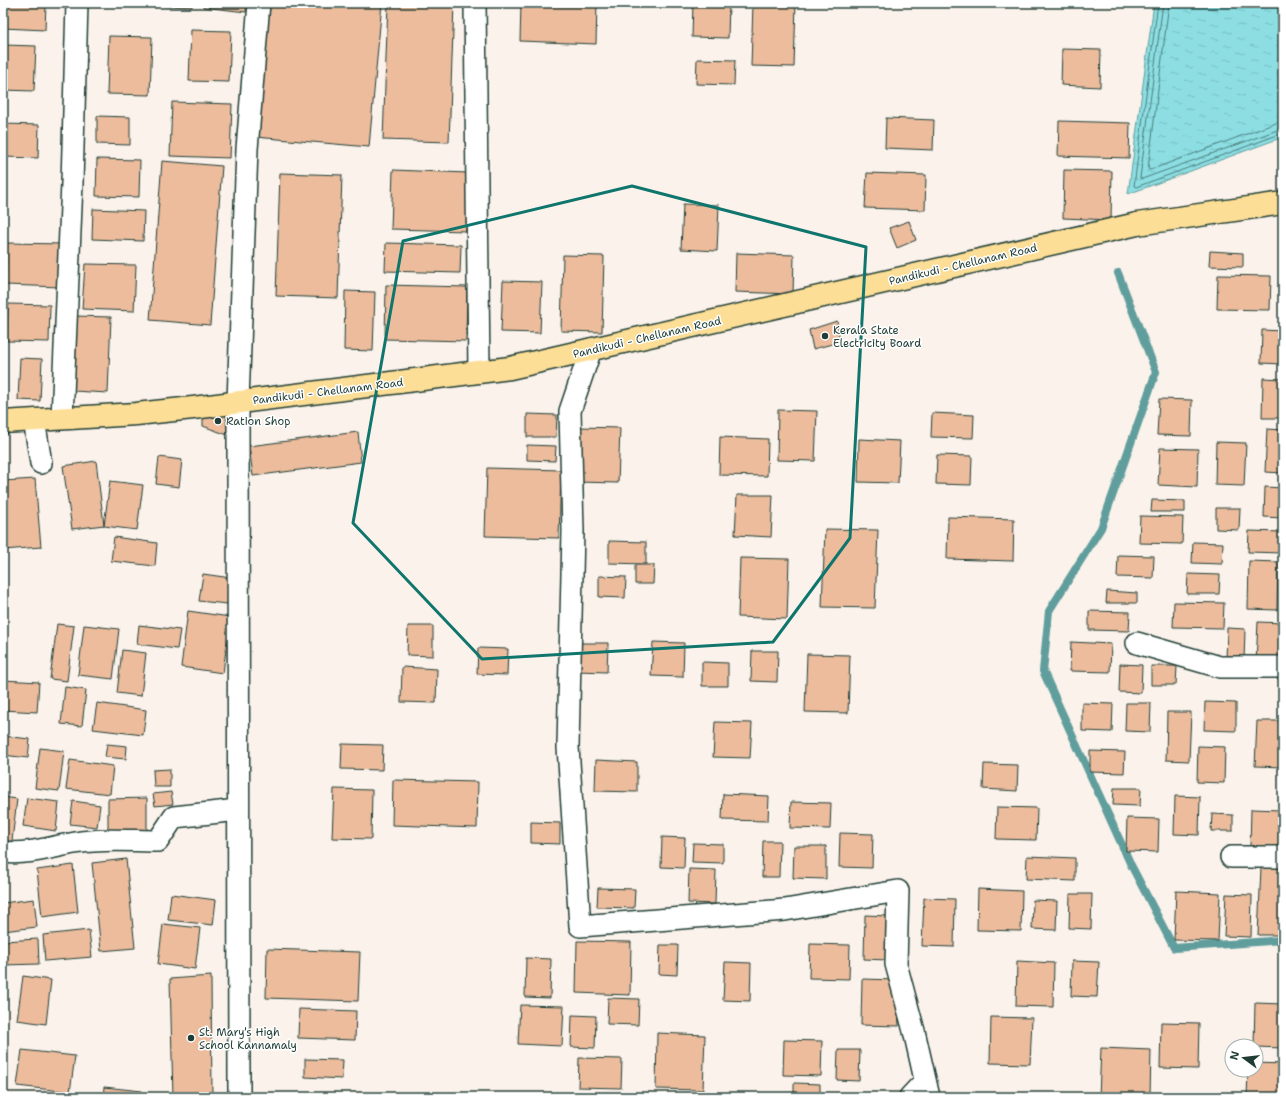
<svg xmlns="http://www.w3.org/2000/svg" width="1286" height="1100" viewBox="0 0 1286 1100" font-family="'Shantell Sans',sans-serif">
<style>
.water{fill:url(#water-ripples);stroke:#609e9d}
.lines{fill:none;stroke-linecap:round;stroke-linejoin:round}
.shore{stroke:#4b7d7a;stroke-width:1}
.stream{stroke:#609e9d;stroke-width:8}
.building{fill:#ecbc9d;stroke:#1f3d34}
.minor-casing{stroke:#1f3d34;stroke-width:24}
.primary-casing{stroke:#1f3d34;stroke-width:25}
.minor{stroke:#fff;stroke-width:21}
.primary{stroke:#fdde96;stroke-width:22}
.marked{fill:none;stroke:#0f766e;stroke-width:3;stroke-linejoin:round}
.poi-dot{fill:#1f3d34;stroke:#fff;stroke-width:1.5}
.labels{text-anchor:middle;stroke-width:3;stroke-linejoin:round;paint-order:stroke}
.street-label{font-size:11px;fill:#1f3d34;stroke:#fff}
.poi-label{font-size:11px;fill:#1f3d34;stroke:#fff;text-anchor:start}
</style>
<defs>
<pattern id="water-ripples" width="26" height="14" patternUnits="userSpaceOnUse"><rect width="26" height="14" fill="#8cdee3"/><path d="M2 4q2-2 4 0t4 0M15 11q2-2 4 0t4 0" fill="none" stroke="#78bfc3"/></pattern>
</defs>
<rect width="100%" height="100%" fill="#fbf2eb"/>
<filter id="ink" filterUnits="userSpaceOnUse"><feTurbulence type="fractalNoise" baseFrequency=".025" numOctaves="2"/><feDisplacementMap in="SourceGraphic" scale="8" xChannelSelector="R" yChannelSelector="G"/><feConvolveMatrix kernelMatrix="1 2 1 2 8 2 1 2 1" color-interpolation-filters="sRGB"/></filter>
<g filter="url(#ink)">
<path class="water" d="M1154,3H1283V137L1128,194Z"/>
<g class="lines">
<path class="shore" d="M1158,3L1134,186L1136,187L1283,133
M1163,3L1140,178L1142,179L1283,128
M1169,3L1148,169L1150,170L1276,123L1283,122"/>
<path class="stream" d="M1118,273L1156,372L1101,528L1049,611L1043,671L1131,865L1174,948L1283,940"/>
</g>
<path class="building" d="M3,3H46L45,30L3,28Z
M165,3H192V7L165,6Z
M204,3H247L246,12L203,7Z
M267,3H382L369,147L255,137Z
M388,3H454L449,142L383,140Z
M521,3H597L596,44L520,41Z
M693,3H729L728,38L692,37Z
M753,3H796L794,67L751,66Z
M191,30L231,31L229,82L189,81Z
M109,36L152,37L150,95L107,94Z
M3,45L36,46L34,91L3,90Z
M1062,49L1101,50L1100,87L1061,85Z
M697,59L735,60L734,85L696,84Z
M172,102L232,104L230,158L170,156Z
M97,116L130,117V145L97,144Z
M886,118L934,120L933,150L885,148Z
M1059,121L1130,123L1129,158L1058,156Z
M3,124L39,125L38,158L3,157Z
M97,159L140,160L139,197L96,196Z
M162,161L222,166L210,325L150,320Z
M393,170L468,173L466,231L391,229Z
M1064,170L1112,171L1111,220L1063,218Z
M280,173L342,175L338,298L276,296Z
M867,173L926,175L925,210L865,208Z
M683,204L719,205L717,251L681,249Z
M93,209L144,211L143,241L92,239Z
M909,221L916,240L897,248L889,228Z
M7,243L63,244L61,287L5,285Z
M386,243L461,245L460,273L385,271Z
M1210,251L1243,253V267L1209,266Z
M736,253L794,255L793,294L735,292Z
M563,255L604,256L602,332L561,331Z
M85,264L136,265L134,311L82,309Z
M1218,275L1271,276L1270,310L1217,309Z
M503,281L542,282L540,333L501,332Z
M386,285L467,287L466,341L385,339Z
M345,291L375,292L373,351L344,350Z
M8,304L50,305L49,342L7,341Z
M75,316L111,317L108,393L73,391Z
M837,321L840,342L813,349L809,330Z
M1262,330L1283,331V364L1261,363Z
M20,358L42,359L40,401L18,400Z
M1263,378L1283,379V418H1262Z
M1159,399L1192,400L1191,436L1157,435Z
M778,410L817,411L815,461L777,460Z
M233,411V437L203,426V417Z
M932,413L974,415L973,438L931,437Z
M527,414L557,415L556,437H527Z
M578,427L620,428L618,483L576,482Z
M1267,429L1283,430V473L1265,472Z
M358,432L361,462L253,476L249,446Z
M720,437L768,439L767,476L719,475Z
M859,439L900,441L898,483L858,482Z
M1216,442L1246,443L1244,486L1215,485Z
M527,445L556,446L555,461L527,460Z
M1160,448L1198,449L1197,487L1158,485Z
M937,455L972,456L971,485L936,484Z
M159,457L182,460L179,487L156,484Z
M96,461L104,525L72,529L63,466Z
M487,468L561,470L559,538L485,536Z
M35,479L41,547L3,550V481Z
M110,481L143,485L137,530L104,526Z
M1265,487L1283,488V518L1264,517Z
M737,495H773L771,537L735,535Z
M1152,500L1185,501V512H1151Z
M1216,508H1240L1239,530L1216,529Z
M1140,516L1183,517L1182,544L1139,543Z
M948,517L1014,519L1013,561L947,559Z
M825,529L878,530L875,608L822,607Z
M1249,531L1283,532L1282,553L1248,552Z
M114,537L157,543L155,566L111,561Z
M609,541L646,542V564L609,563Z
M1193,542L1223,543L1222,564L1192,563Z
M1118,555L1154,556L1153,578L1117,577Z
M740,558L789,559L787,619L738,617Z
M1249,561L1278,562L1277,610L1248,609Z
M635,565H654L653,584H635Z
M203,574L231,578L227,604L199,601Z
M1188,574L1220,575L1219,594H1187Z
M599,576L626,577L625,598L599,597Z
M1107,591L1137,593V603H1106Z
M1174,602L1224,603L1223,628L1173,627Z
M188,611L230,617L223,673L181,667Z
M1089,611L1130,612L1129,631L1089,630Z
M1258,622L1283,623V664L1256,663Z
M57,624L74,626L67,681L50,679Z
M84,625L119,629L113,679L78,675Z
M139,625L180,630L177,649L137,644Z
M408,626H433V656L407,655Z
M1227,628L1245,629L1244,661H1226Z
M653,642L684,643L683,677L651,676Z
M1071,642L1111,644L1110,672L1070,671Z
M577,643H608L607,672L576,671Z
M478,648L508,649L507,675L477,674Z
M122,650L146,653L141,696L117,693Z
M752,651H778L777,682L751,681Z
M807,654L850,655L848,713L805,712Z
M702,662L728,663V686H702Z
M1120,664L1142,665L1141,693L1119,692Z
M1151,666H1177L1176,685H1151Z
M402,667L437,669L436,703L401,702Z
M3,680L39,682L37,712L3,710Z
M65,687L86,690L82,726L61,724Z
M1205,702L1236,703V731L1204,730Z
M97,703L146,710L143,735L93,729Z
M1082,703L1113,704L1112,732L1082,731Z
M1126,703H1151L1150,732L1125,731Z
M1167,712H1191L1189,761L1166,760Z
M1257,721H1283V767L1255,766Z
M715,722L752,723L750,758L713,757Z
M3,736L30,739L28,758L3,755Z
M107,744L127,746L126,759L105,757Z
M342,744L383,745L382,770L341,769Z
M1198,746L1225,747L1224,783L1197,782Z
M40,748L64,751L59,791L35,788Z
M1090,751L1125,752L1124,773L1090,772Z
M70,760L113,766L110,794L66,789Z
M596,760L637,762V792L595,791Z
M984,764L1018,765L1017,791L983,789Z
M170,769V787H154L153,770Z
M393,780L478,782L477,828L392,825Z
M1114,788H1141L1140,806L1113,805Z
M334,789L372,790L371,839L332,838Z
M171,792L173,804L155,806L153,794Z
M723,794L769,796L768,821L722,820Z
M1175,796L1200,797L1199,835L1174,834Z
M3,797L17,799L11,849L3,848Z
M27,798L59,802L56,831L23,826Z
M147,798V836L108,837V799Z
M73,801L100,805L97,827L70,824Z
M791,802L831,803L830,829L790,828Z
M997,807L1037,808L1036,840L996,839Z
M1251,809L1281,810L1279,849L1250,848Z
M1212,814L1233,815V831H1211Z
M1127,818L1159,819L1158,852L1126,851Z
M531,822L560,823V844L531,843Z
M840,833L873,834L872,868L839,867Z
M662,837L685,838L684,868L661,867Z
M763,841H780L779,877H762Z
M693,843L723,844V863L692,862Z
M794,846H826V879L793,878Z
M1027,856L1075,858V881L1026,879Z
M126,859L135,948L101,951L92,863Z
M73,865L78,912L42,917L37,870Z
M1261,868H1283L1282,935H1258Z
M689,869L716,870L715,904L688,903Z
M598,888L635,889L634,908L597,907Z
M978,889L1022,891L1021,931L977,930Z
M1176,891L1220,893L1218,941L1174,940Z
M171,894L216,900L213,925L168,920Z
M1070,894H1092L1091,929L1069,928Z
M1226,894L1252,895L1251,937L1224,936Z
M924,898L955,899L954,947L922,946Z
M34,899L37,927L3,931V903Z
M1033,900L1057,901L1056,930L1032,929Z
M865,915L888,916L887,960L864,959Z
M163,924L200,928L195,969L158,964Z
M89,930L92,957L45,961L43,935Z
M38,939L39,964L3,965V941Z
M577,941L631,942L630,995L576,993Z
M810,944L850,945L849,979L809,978Z
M660,945H678L677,975L659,974Z
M267,949L360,952L358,1001L266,998Z
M526,958L551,959L550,998L525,997Z
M1017,961L1054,963L1053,1007L1016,1006Z
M1072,961L1099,962L1097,997L1071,996Z
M725,962L751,963L750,1001L723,1000Z
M23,976L51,980L46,1024L17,1020Z
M211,976L212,1097H173L170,979Z
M862,979L897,980L899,1026L861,1025Z
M608,998L639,999L638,1025L607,1024Z
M1255,1003L1283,1004V1048L1256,1047V1046H1254Z
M520,1005L564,1006L562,1046L518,1044Z
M299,1009L356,1011L355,1040L298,1038Z
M572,1015L596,1016L595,1048L571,1047Z
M991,1017L1032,1018L1030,1064L990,1063Z
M1161,1022L1199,1023L1198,1069L1160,1068Z
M657,1033L705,1035L703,1090L656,1089Z
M784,1040L822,1041L821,1076L783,1075Z
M1101,1048L1151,1050L1150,1097H1099Z
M22,1050L75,1056L70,1092L17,1086Z
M838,1050H860L859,1081L837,1080Z
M579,1058L622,1059L621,1088L578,1087Z
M305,1059L343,1060L342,1079L305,1077Z
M1256,1063L1283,1064V1097H1247L1248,1070H1256Z
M794,1083L820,1084V1097H794Z
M104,1087L142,1091L141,1097H103Z"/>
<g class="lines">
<defs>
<path id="minor" d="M475,3L479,372
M591,349L570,411L573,531L568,747L580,926L785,910L898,891L896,964L914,1031L929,1097
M62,418L72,183L77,3
M34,420L41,463
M1137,643L1220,667H1283
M3,852C28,855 51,847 75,843C102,838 131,841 158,841L174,817L238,810
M1231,857H1283
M239,1097L238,402L247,149L259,3
M910,1097L925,1081"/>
<path id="primary" d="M3,422L136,414L193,408L510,368L1137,224L1283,203"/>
</defs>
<use href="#minor" class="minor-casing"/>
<use href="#primary" class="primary-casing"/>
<use href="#minor" class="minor"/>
<use href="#primary" class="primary"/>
</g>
</g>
<path class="marked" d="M632,186L866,247L850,538L773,642L482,659L353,523L403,241Z"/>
<g class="poi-dot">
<circle cx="825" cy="336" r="4"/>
<circle cx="218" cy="421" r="4"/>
<circle cx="191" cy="1038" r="4"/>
</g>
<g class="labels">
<g class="street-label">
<text transform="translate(963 264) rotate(-13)" y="4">Pandikudi - Chellanam Road</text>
<text transform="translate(647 337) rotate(-13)" y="4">Pandikudi - Chellanam Road</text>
<text transform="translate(328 391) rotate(-7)" y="4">Pandikudi - Chellanam Road</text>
</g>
<g class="poi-label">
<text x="833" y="334">Kerala State<tspan x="833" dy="13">Electricity Board</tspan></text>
<text x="226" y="425">Ration Shop</text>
<text x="199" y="1036">St. Mary's High<tspan x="199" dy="13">School Kannamaly</tspan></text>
</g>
</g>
<rect width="1286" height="1100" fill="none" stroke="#fff" stroke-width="16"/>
<rect x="8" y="8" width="1270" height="1084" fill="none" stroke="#1f3d34" stroke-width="1.5" filter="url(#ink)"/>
<g transform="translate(1244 1058) rotate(285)"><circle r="19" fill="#ffffff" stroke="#a5b1ae"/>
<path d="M0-3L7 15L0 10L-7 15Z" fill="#1f3d34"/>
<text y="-6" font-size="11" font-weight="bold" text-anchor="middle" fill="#1f3d34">N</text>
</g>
</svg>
